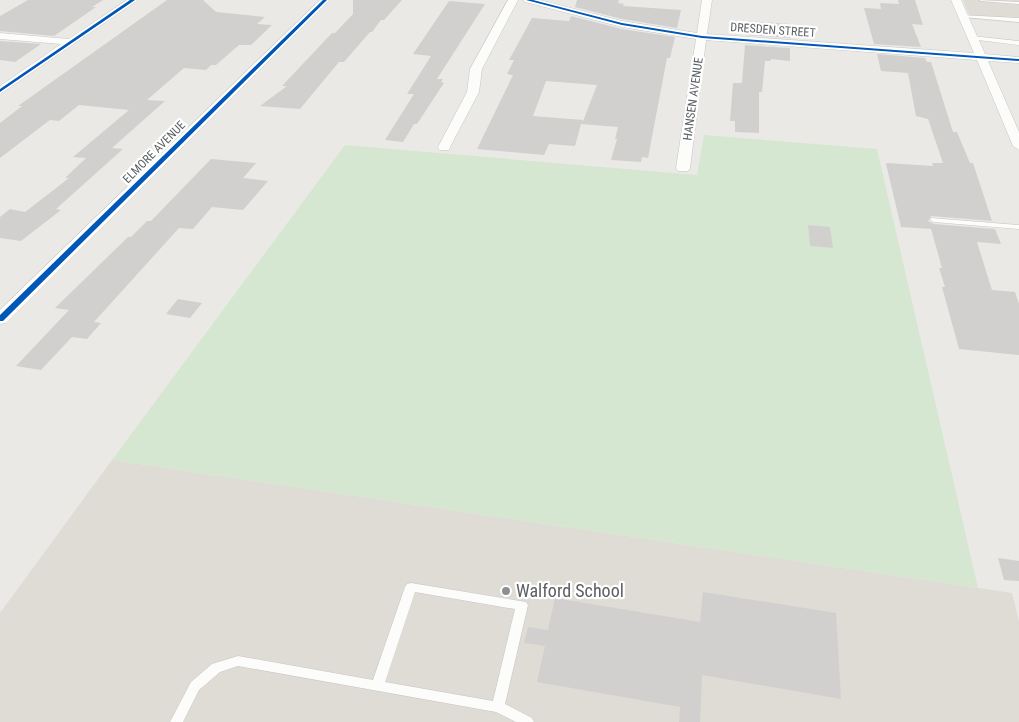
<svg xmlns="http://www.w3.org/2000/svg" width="1019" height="722" viewBox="0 0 1019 722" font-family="'Roboto Condensed',sans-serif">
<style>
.education{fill:#dfdbd5}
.green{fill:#d5e7d1}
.building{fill:#d2d0cf;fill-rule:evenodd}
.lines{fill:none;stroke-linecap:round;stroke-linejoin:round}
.service-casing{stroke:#c6c6c7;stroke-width:1}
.minor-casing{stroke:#c6c6c7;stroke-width:1}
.service{fill:#fcfcfb;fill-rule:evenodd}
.minor{fill:#fcfcfb;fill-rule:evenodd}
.cycleway-casing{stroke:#fff;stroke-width:3}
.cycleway{fill:#0057b8;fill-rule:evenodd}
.poi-dot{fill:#8d9092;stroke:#fff;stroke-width:2}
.labels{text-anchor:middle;stroke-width:4.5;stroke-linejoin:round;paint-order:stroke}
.far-street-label{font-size:12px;fill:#5b6064;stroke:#fff}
.near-poi-label{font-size:18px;fill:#5b6064;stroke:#fff;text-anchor:start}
</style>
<rect width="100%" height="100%" fill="#ebe9e6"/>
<path class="education" d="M963,0H1019V23L971,19Z
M112,460L1012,593L1019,621V722H0V613Z"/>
<path class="green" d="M704,135L877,149L978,588L112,460L345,145L697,175Z"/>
<path class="building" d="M28,0H103L92,7H96L54,36L0,31V16Z
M167,0H203L216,12L265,17L257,24L272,25L251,45H239L216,65H211L206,70L184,68L147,100L165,101L112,148L123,149L56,209L61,210L21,241L0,238V217L10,209L25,212L69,178H65L86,158L73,157L129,110L79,105L59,121L50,120L0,158V123L22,106H18Z
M353,0H402L384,20H381L372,32H370L344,62H339L300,109L260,106L287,86H282L332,33H335L353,14Z
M577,0H619L618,3L624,4L623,6L681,10L677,28L622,19L575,7Z
M898,0H915L923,25L912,24L921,47L874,44L864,8L881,9L880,3L899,4Z
M449,1L485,4L437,79H443L441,82L444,83L417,124H414L403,142L385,140L414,94H407L431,56L413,54Z
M571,16L622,29L675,37L670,58H667L648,158L642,157L641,162L611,160L617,139H615L618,127L581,124L575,146L549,144L544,155L477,149L513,75L507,74L514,60H509L532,18L569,21ZM546,81L597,85L582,124L583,120L533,116Z
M747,21L790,24V38L746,35Z
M0,41L41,44L15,62L0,60Z
M745,45L790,48V61L771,59V61H765L762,92H759V133L735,132V121H730L733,83H742Z
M877,54L925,58L927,62H931L953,132H957L970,163H973L992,221L931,216L928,221L934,224L995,229L1001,244L977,242L992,290L1015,292L1019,304V355L959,349L942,287H945L939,268H942L931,229L901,227L886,164L887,163L933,166L932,163H943L928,119L916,116L908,73L881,71Z
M211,159L256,163L243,178L268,181L243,210L212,207L193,229L179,228L94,322L101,323L87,339L72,337L41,370L16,366L69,310L55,308L128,237H131L147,221H151Z
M808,225L830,227L833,248L810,246Z
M178,299L202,303L190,318L166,314Z
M998,558L1019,561V581L1004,580Z
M703,592L836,613L841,699L702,675L700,722H679L680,707L537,682L545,646L524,643L528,627L548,630L555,598L700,622Z"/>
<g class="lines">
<defs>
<path id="service" d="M979,0L1019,2V4L981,1Z
M961,15L1019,18V22L963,17H961Z
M972,36L1019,41V45L970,39L969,38Z
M931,218L1019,225V229L934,222L930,220Z
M411,583L526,602L528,605L505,704L532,718L534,722H516L496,712L238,666L220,672L199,690L183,722H170L191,682L212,664L238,656L373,680L405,587L407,584ZM415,592L515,609L493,701L385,682Z"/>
<path id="minor" d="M127,0H138L0,94V86L61,44L0,39V33L69,39Z
M320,0H330L6,323L0,324V310Z
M508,0H518L482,69L479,92L450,147L449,150H439L438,147L467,92L470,69Z
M523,0H539L622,21L697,33L702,0H712L707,34L974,53L951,0H961L985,54L1019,57V63L988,61L1019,132V150L1013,146L977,60L706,40L690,168L688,171H678L676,168L696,39L622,27L525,2Z"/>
</defs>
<use href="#service" class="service-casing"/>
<use href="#minor" class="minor-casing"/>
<use href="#service" class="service"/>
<use href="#minor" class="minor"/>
<defs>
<path id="cycleway" d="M130,0H135L0,92V89Z
M323,0H327L3,321H0V315Z
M526,0H533L622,23L702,36L1019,59V61L702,38L622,25Z"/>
</defs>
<use href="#cycleway" class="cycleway-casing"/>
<use href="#cycleway" class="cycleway"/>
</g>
<circle class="poi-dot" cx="506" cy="591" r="5"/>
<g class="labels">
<g class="far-street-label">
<text transform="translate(773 30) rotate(4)" y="4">DRESDEN STREET</text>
<text transform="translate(693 99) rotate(-82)" y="4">HANSEN AVENUE</text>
<text transform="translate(154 152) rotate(-45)" y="4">ELMORE AVENUE</text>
</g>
<g class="near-poi-label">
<text x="516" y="597">Walford School</text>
</g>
</g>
</svg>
